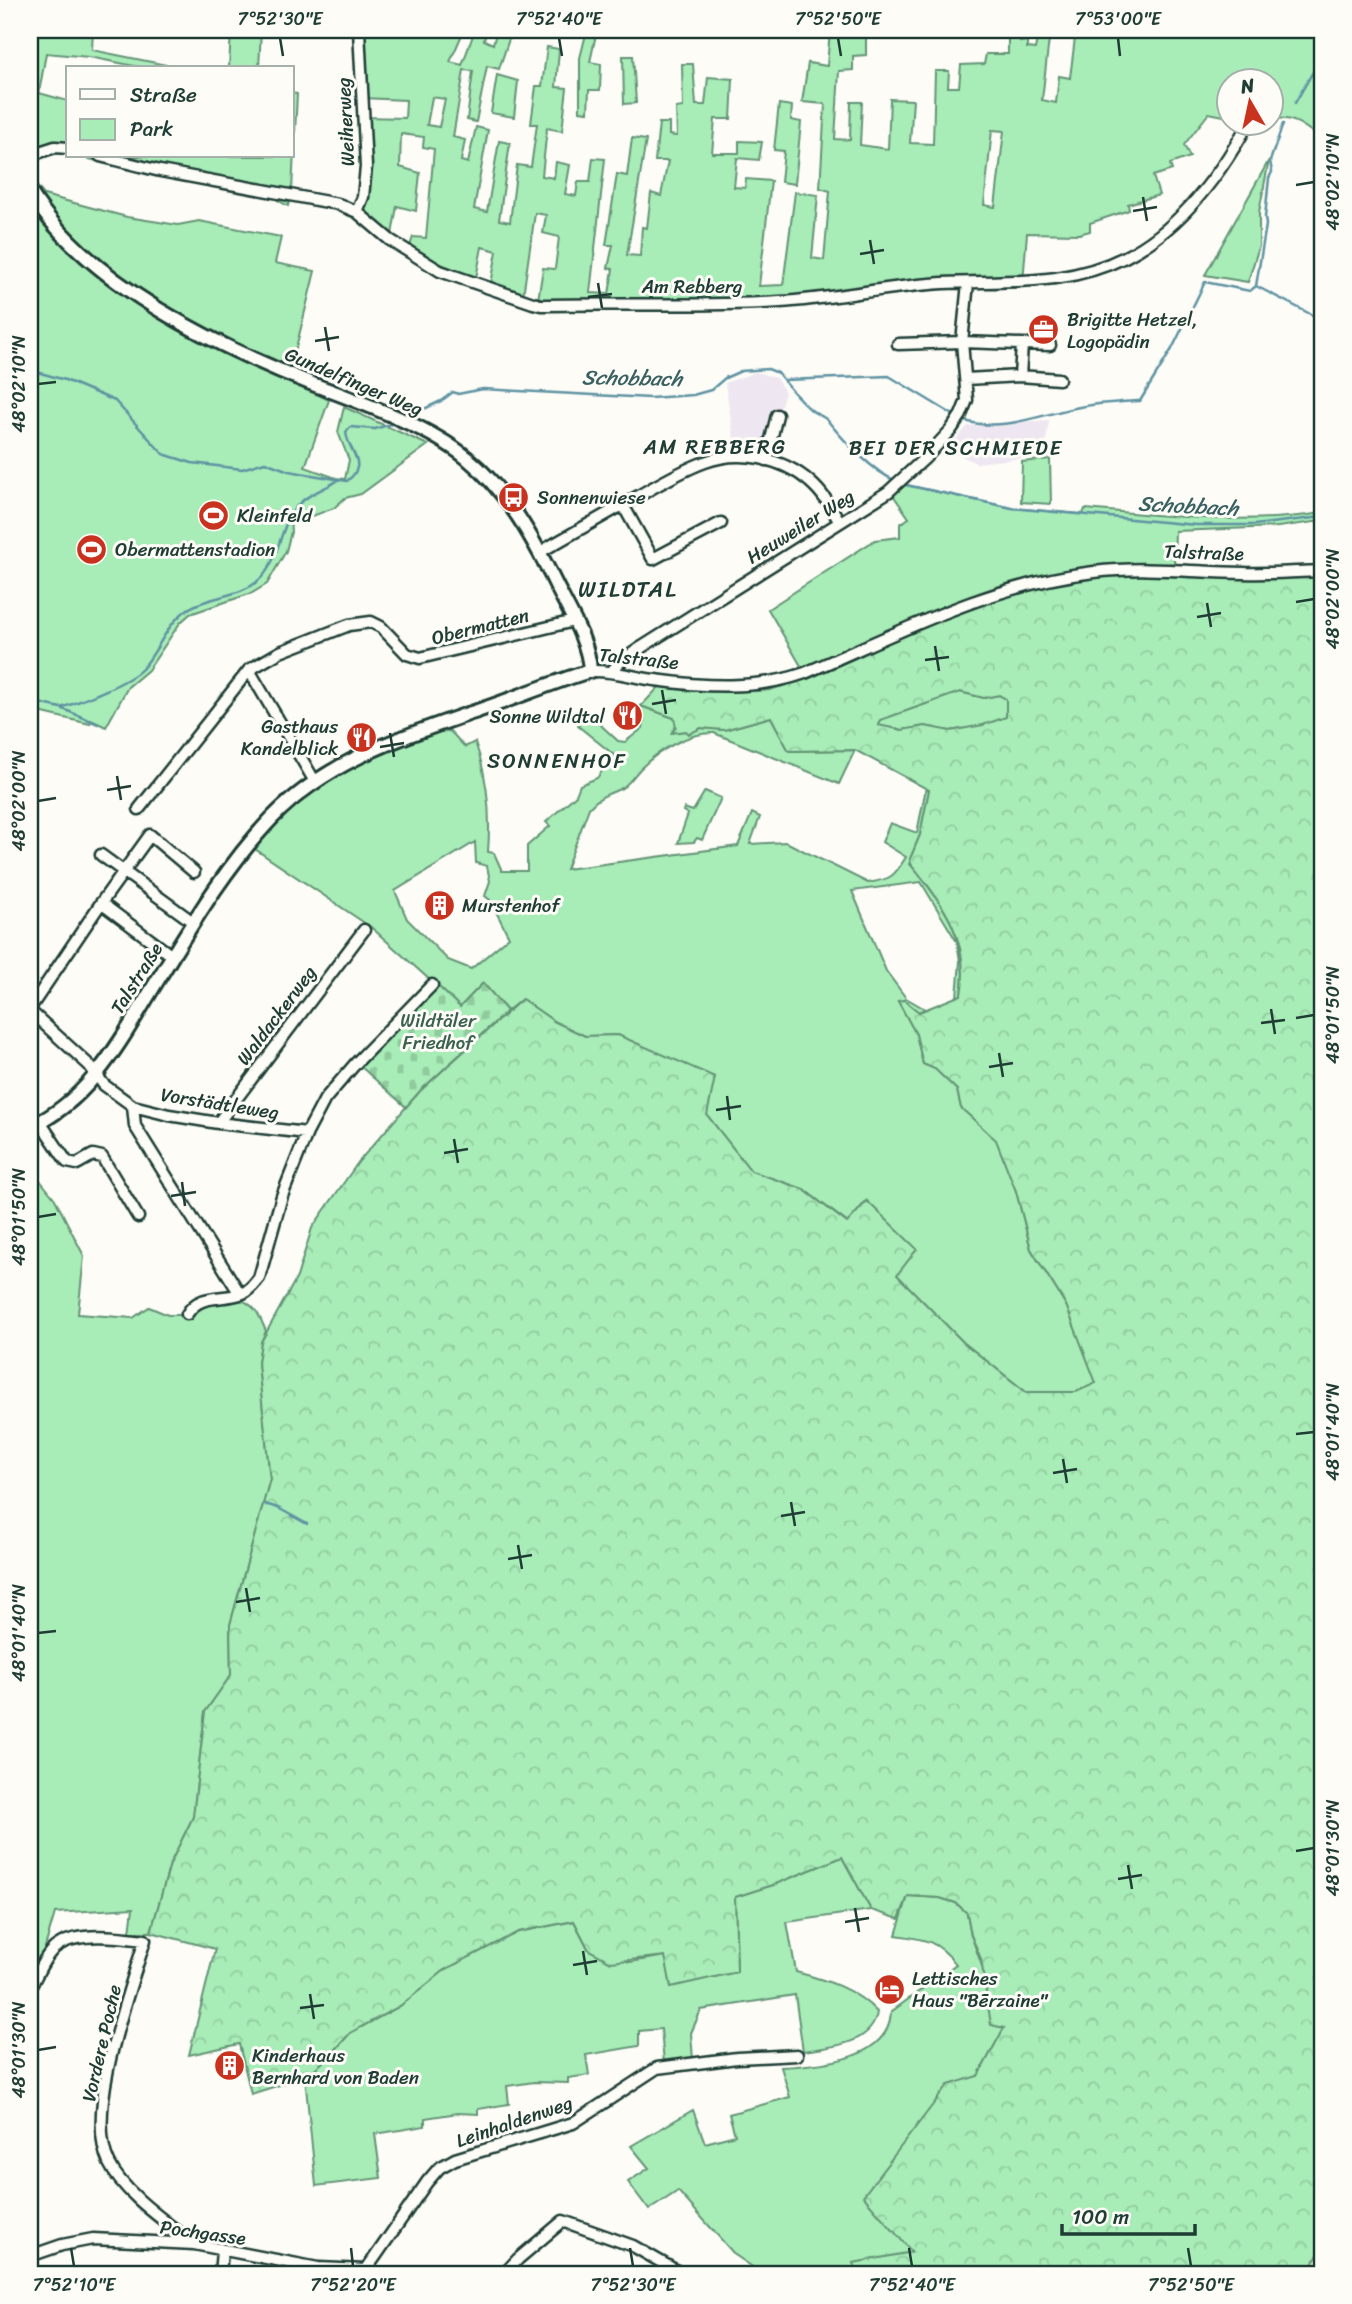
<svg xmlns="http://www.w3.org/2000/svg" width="1352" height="2304" viewBox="0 0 1352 2304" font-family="Sriracha,sans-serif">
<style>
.built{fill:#eee7f1}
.green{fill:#a8ecb7;stroke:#649476;stroke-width:2;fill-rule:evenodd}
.forest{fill:url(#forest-crowns);stroke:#649476;stroke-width:2;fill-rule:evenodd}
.cemetery{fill:url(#cemetery-stones);stroke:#649476;stroke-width:2}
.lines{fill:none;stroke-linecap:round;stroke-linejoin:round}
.stream{stroke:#5f93a2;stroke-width:2.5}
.minor-casing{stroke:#1f3d34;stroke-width:15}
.tertiary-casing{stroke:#1f3d34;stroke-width:18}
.minor{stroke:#fdfcf7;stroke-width:10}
.tertiary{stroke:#fdfcf7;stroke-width:12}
.ticks{fill:none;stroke:#1f3d34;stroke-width:2.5}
.labels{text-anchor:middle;stroke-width:6;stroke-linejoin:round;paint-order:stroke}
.street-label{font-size:19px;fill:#1f3d34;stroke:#fdfcf7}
.poi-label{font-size:19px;fill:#1f3d34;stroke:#fdfcf7;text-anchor:start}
.park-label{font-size:19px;fill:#3a604e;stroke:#fdfcf7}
.water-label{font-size:21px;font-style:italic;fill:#3a6162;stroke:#fdfcf7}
.neighbourhood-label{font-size:21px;letter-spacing:2px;fill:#1f3d34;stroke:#fdfcf7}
.quarter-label{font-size:23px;letter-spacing:2px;fill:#1f3d34;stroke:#fdfcf7}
.neatline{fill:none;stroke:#1f3d34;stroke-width:2.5}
.ticks-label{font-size:18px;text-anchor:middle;fill:#1f3d34}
</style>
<defs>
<pattern id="forest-crowns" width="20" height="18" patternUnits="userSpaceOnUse" patternTransform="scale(1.75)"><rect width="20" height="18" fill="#a8ecb7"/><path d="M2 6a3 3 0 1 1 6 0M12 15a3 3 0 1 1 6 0" fill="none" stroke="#90cb9e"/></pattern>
<pattern id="cemetery-stones" width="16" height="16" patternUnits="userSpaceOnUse" patternTransform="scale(1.75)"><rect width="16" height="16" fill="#a8ecb7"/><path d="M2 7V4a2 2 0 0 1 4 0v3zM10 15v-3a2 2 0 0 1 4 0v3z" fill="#90cb9e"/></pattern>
</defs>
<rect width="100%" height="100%" fill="#fdfcf7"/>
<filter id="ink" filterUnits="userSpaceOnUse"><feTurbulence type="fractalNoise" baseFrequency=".0143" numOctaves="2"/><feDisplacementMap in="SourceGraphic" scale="14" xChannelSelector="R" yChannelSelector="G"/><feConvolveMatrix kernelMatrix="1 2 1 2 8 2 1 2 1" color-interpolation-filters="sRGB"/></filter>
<g filter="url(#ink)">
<path class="built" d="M756,372L776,378L785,392L765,455L736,451L725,383Z
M1049,420L1044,456L976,463L947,449L968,426Z"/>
<path class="green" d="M30,30H93L92,50L181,68H145L89,57L46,53L39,93L68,101V153L52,154L34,162L31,179L44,195L127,217L178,225L199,221L281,237L275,263L315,271L288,380L329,400L305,467L336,478L345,479L349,460L338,432L344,407L428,445L361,494L345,498L334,508L302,520L290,516L291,532L286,551L267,584L252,593L190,614L180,623L148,670L128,687L106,727L91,720L90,724L30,710V384H33L30,382Z
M231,30H261L259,68H229Z
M359,30H464L450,62L462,65L475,30H487L484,40L493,44L497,30H512L499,69L487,66L476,122L467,120L473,71L464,70L453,137L465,140L461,161L468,163L476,127L488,130L474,209L487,212L499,141L510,143L499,220L510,222L517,165L531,167L537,124H531L536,86H542L547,47L559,49L556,87L567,88L562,131L547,128L542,176L554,178L556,162L570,165L565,194L576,196L578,182H590L593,158L605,159L590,293L609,294L613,269L608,268L613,245H606L617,174L627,176L632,138L646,140L627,255L640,256L642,227L647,228L651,193L661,196L668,161H655L659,123H669V135L677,136L676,108L683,107L682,64H693L696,105H705L708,77L733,79L731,119H715L712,153H739V141L762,142L759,160L737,158L734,187L745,188L746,179L771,181L759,286L783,285L795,192L818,195L812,258L824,260L830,191L820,188L825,104L802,102L808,63L827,66L830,30H866V55L853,56V70L839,71L835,139L850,140L851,102H862L860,145L888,149L890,99L913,100L910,143L933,144L935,71H949L948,87H959L961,65L984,64L986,54H1008V30H1020V42L1027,41V48L1035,49L1039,30H1050L1042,100L1056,103L1059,76L1070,78L1076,30H1322V140C1306,127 1294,116 1272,119V80H1230L1229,117L1209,113L1184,145L1190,157L1170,164L1172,170L1153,176L1159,195L1128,204L1129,210L1090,223V231L1079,234L1027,233L1023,282L843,295L722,300H538L543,268L555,269L559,237L543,233L546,215L535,213L523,296L491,284L497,251L482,247L476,278L436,262L410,246L413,237L426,238L434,149L423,147L424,137L401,134L400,167L420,173L416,211L397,206L392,235L369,217L357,212L363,197V117L405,118L406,100L362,98ZM432,97L445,99L439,127L427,125ZM992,130L1004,131L995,207L984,205Z
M587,30H597L590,62L601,64L600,90H589L588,112L580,111V58Z
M623,56H633L636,103L624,104Z
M497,75L518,81L514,117L491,113Z
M292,93L297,94L292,190L288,206L270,196L161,177L77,156H292Z
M779,104L792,106L791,120L801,122L795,184L781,182L784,151L774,150Z
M1269,160L1259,212V246L1248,282L1205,275Z
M1050,459L1051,504L1021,502L1022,462Z
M905,485L1012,508L1083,514L1085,509C1164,516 1243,525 1322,513V521L1278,527L1175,531L1174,565L804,671L768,609L875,540L900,537V524L909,518L893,495Z
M960,692L984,698L999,695L1006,699V718L983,726L950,731L925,726L902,730L878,726L880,720Z
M641,706L674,718L676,726L672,732L686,731L689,733L701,728L724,730L771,717L789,751L855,750L839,784L714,733C689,732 658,751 641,768C635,774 629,784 622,788C609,794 599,796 589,808L566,869L738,846L752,813L760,817L750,844L786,842L868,883C891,879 894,877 906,857L882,842L890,823L917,833L926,788L929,790L920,835L910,859V864C944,903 970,941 961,995L957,997L960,961L957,942L921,882L852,891L886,971L906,998L925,1009L918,1012L904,1000L898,1001L916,1034L923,1064L935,1069L957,1090L961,1108L996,1139L1016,1191L1031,1249L1066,1305L1097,1383L1076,1392H1026L964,1343L897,1275L866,1201L848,1223L803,1189L751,1171L660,1055L618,1035L585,1036L555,1022L522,999L507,1011L483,983L460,1007L372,928L252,847L309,791L335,775L380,755L437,732L450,731L465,747L475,742C488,778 491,814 488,852L494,853L502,871H527V846L550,826L546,822L576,795L580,785L597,778L614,755L578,726L581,720L586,716L592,717L618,741L625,742L643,728L644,721L636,712ZM475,842L476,863L487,866L490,881L485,896L490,900L509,937L471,969L448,960L407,919L395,891Z
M705,791L721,798L702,840L697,838L694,842L678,843L688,814L683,811L684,808L693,811Z
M39,1179L55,1199L84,1256L78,1314L133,1318L149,1307L168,1315H189C203,1298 240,1290 256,1311C260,1316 263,1325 266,1331L261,1342L258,1363L270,1479L230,1625L231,1675L205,1712L193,1817L170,1864L151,1932H130L133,1908L55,1913L43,1954L30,1977V1182Z
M842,1857L871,1910L787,1922L796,1972C826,1980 856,1989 877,2012C873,2045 829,2047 803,2051L795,1995L701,2010L691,2033L693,2060L664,2063L661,2029L639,2031V2046L586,2055L589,2075L568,2078V2083L534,2082L507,2086L509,2104L478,2109V2114L458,2113L425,2118V2126L375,2134L381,2178L316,2186L305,2077L331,2055L350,2033L400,2006L446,1969L518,1932L574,1921L589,1950L630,1962L666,1956L671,1986L737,1972L735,1897L773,1885Z
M908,1896L940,1898L956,1903L967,1913L971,1935L1004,2028L978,2076L948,2086L913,2253L854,2263L857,2274H755L757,2270L735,2255L678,2191L649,2210L628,2182L649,2168L631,2146L693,2110L705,2143L735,2135L729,2114L790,2097L781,2067C818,2065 889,2061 891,2012L956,1964C937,1940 924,1939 896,1935Z"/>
<path class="forest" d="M1132,573L1322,574V2177L1312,2182L1322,2196V2248L1315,2260L1311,2274H857L853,2263L912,2252L863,2196L948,2085L978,2076L1004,2028L991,2025L981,1959L971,1935L967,1913L956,1903L940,1898L908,1896L899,1919L871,1910L842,1857L773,1885L735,1897L737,1972L671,1987L665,1956L611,1962L589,1950L574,1921L518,1932L446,1969L400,2006L350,2033L331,2055L305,2077L251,2094L239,2044L189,2055L215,1949L151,1932L170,1864L193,1817L205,1712L231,1675L230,1625L270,1479L258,1363L261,1342L297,1277L312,1228L359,1161L420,1091L522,999L555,1022L585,1036L618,1035L715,1077L707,1115L751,1171L803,1189L847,1223L867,1201L917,1249L897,1275L964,1343L1026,1392H1076L1096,1383L1066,1305L1031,1249L1016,1191L996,1140L961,1108L957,1090L935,1069L923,1064L916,1034L898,1001L904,1000L919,1012L961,995C971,942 943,903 911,864L910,859L920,835L929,790L855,750L789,751L771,717L724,730L701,728L689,734L686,731L672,733L676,726L674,718L641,706L659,687C696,688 732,694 770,690C838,669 902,633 969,607C1021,587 1075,577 1132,573ZM960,692L984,698L999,695L1006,699V717L983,725L950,731L925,726L902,730L878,725L880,720Z"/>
<path class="cemetery" d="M483,983L507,1011L420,1091L406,1107L360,1066L438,986L460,1007Z"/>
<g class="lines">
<path class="stream" d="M1295,103L1322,56
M1256,286L1266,225L1265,217L1269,178L1272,172L1270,161L1283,124
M30,370L65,380L115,401L163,454L192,463L242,469L265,462L289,471L347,481C370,463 348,453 346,432L350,427L375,429L394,423
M784,380L889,376L955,416
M407,417L441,401L453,392L458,394L483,389L650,398L693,395L711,390L725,378L741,371L768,369L778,373C788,386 797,398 810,409C815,414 824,416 828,421C844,441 872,471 896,481
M965,421C1005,433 1046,412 1085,406C1103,403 1122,402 1140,401L1172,349L1205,282L1250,291L1256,286L1322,320
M902,484L1012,508L1196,525H1254L1322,517
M30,701L61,708L98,724
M61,708C79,702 130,682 142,669C159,650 166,624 188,609C209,595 242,598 261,578C280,558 279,528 296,507C306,495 324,489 337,481
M265,1504L278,1508L307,1524"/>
<defs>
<path id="minor" d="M30,155L55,147L68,148
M100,156L160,171L338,204L357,212L390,240L440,271L533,303L541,305C620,303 700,307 780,302C834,299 888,286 943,283C1006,280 1066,287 1125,257C1179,230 1220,175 1249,122
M357,212L363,197L366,167L359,30
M898,344L962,342L1050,345
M1020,376L1022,345
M966,379L1020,376L1059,379
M766,460L777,415
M623,505L653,559L721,523
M540,552C571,534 602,517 633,499C656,486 680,471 705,462C739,449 783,458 810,482C823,493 831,507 839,521
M249,670L314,780
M590,671C616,670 630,677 655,680C705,687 757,690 805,673C898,633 992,584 1094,572C1144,566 1193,572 1243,573C1269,574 1296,572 1322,571
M612,671L620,662L642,647L888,492L925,458L951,430L961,415L967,400L962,342L968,283
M139,809L249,670L280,652L349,625L371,622L381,627L407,654L420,658L574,621
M101,855L193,922
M101,903L172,956
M30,1008L101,903L150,835L194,872
M30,1011L89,1065L104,1085L133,1106L169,1115L218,1123L307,1133
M133,1106L135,1126L240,1294
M40,1122L67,1162L77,1164L93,1155L102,1157L138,1217
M218,1123L364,930
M187,1314C200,1292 224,1301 243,1293C250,1290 254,1284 259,1278L282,1196L307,1133L325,1099L356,1063L432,985
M30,1988C37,1975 45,1954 57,1946C78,1931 121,1937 145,1940C129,1993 84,2112 109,2163C124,2194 168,2223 194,2244
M30,2256L62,2245L93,2239L194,2244L318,2268L366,2270L371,2274
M366,2270L427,2182L439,2168L455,2159L573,2123L657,2068L737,2058L797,2055
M220,2274L222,2251
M504,2274L518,2259L563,2221L633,2246L682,2274"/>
<path id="tertiary" d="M30,192C86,282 214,345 310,383C359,402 427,425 467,458C507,491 533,538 555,583C568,610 589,641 590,671C550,683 511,700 471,713C399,738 326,762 272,818C228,864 195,919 162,973C126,1030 95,1098 30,1127"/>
</defs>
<use href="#minor" class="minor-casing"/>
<use href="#tertiary" class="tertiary-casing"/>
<use href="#minor" class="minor"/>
<use href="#tertiary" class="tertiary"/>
</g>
</g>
<path class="ticks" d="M280,38L283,56M559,38L562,56M838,38L841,56M1118,38L1120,56M1296,185L1314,182M1143,197L1147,221M1133,211L1157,207M870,240L874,264M860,254L884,250M598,283L602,308M588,297L612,294M325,327L329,351M315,341L339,337M38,384L56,382M1296,602L1314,599M1207,603L1211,627M1197,617L1221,613M935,646L939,671M925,660L949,657M662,690L666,714M652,704L676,700M390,733L394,757M380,747L404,743M117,776L121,800M107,790L131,786M38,801L56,798M1271,1009L1275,1034M1296,1018L1314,1015M1261,1023L1285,1020M999,1053L1003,1077M989,1067L1013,1063M727,1096L730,1120M716,1110L741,1106M454,1139L458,1163M444,1153L468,1149M182,1182L185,1206M171,1196L196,1192M38,1217L56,1214M1296,1434L1314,1432M1063,1459L1067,1483M1053,1473L1077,1469M791,1502L795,1526M781,1516L805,1512M518,1545L522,1569M508,1559L532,1555M246,1588L250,1612M236,1602L260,1598M38,1633L56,1631M1296,1851L1314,1848M1128,1865L1132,1889M1118,1879L1142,1875M855,1908L859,1932M845,1922L869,1918M583,1951L587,1975M573,1965L597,1961M310,1994L314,2019M300,2008L324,2005M38,2050L56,2047M71,2248L74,2266M351,2248L353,2266M630,2248L633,2266M909,2248L912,2266M1188,2248L1191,2266"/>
<defs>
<symbol id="office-disc" viewBox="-11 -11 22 22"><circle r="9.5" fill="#c8321e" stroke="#fdfcf7"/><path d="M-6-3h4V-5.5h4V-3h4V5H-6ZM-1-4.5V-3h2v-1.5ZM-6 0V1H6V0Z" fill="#fff"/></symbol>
<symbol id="bus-disc" viewBox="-11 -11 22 22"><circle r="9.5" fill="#c8321e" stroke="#fdfcf7"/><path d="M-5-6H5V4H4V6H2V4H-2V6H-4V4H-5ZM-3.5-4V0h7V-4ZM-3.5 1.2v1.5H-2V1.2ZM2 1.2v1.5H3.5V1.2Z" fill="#fff"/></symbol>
<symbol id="stadium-disc" viewBox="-11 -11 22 22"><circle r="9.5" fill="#c8321e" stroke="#fdfcf7"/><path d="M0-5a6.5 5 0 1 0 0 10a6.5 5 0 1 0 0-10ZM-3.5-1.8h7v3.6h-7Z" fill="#fff"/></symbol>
<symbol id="restaurant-disc" viewBox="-11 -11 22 22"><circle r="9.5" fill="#c8321e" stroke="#fdfcf7"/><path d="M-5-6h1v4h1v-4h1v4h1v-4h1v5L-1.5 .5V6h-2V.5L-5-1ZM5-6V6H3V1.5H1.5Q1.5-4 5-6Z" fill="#fff"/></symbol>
<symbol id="building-disc" viewBox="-11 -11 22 22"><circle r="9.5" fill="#c8321e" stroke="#fdfcf7"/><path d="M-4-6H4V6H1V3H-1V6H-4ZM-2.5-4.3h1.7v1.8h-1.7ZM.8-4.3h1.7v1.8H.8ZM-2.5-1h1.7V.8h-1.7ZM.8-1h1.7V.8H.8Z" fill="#fff"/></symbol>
<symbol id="hotel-disc" viewBox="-11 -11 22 22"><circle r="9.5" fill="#c8321e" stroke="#fdfcf7"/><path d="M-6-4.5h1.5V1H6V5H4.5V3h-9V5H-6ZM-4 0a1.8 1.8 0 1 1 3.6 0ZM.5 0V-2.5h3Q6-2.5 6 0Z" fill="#fff"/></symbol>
</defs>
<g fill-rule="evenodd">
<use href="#office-disc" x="1026" y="312" width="35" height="35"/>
<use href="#bus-disc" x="496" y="480" width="35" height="35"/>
<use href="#stadium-disc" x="196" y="498" width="35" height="35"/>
<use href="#stadium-disc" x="74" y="532" width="35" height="35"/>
<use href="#restaurant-disc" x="610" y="698" width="35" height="35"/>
<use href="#restaurant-disc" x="344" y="720" width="35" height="35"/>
<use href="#building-disc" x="422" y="888" width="35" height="35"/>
<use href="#hotel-disc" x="872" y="1972" width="35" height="35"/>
<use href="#building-disc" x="212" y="2048" width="35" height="35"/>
</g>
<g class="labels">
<g class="street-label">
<text transform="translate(345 122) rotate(-93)" y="7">Weiherweg</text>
<text x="692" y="293">Am Rebberg</text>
<text transform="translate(354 381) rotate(23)" y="7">Gundelfinger Weg</text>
<text transform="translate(800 526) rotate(-32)" y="7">Heuweiler Weg</text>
<text transform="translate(1204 552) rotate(2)" y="7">Talstraße</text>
<text transform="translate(480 626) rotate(-14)" y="7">Obermatten</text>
<text transform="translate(639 658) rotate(6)" y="7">Talstraße</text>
<text transform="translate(136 978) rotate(-58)" y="7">Talstraße</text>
<text transform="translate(276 1015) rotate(-53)" y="7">Waldackerweg</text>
<text transform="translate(220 1103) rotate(9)" y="7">Vorstädtleweg</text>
<text transform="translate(101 2043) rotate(-77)" y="7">Vordere Poche</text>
<text transform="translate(514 2121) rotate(-19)" y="7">Leinhaldenweg</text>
<text transform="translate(203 2232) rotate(8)" y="7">Pochgasse</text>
</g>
<g class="poi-label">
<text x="1067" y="326">Brigitte Hetzel,<tspan x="1067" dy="22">Logopädin</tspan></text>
<text x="537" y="504">Sonnenwiese</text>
<text x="237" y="522">Kleinfeld</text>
<text x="115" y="556">Obermattenstadion</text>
<text x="605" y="723" text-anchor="end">Sonne Wildtal</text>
<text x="338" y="733" text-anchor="end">Gasthaus<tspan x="338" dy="22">Kandelblick</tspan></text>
<text x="462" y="912">Murstenhof</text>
<text x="912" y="1985">Lettisches<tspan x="912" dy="22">Haus "Bērzaine"</tspan></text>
<text x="252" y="2062">Kinderhaus<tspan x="252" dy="22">Bernhard von Baden</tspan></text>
</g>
<g class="park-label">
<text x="438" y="1027">Wildtäler<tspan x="438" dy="22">Friedhof</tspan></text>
</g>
<g class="water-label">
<text transform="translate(632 378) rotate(1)" y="7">Schobbach</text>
<text transform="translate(1188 506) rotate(3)" y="7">Schobbach</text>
</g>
<g class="neighbourhood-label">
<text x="715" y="454">AM REBBERG</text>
<text x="956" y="455">BEI DER SCHMIEDE</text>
<text x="557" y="768">SONNENHOF</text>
</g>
<g class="quarter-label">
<text x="628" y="597">WILDTAL</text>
</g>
</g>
<rect width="1352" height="2304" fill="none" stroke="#fdfcf7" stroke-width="77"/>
<rect x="66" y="66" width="228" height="91" fill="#fdfcf7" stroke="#a4b0a9" stroke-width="2"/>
<rect x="80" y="89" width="35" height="10" fill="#fdfcf7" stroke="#a4b0a9" stroke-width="2"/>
<text x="130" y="102" font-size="21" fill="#1f3d34">Straße</text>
<rect x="80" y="119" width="35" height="21" fill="#a8ecb7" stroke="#a4b0a9" stroke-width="2"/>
<text x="130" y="136" font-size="21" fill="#1f3d34">Park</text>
<g transform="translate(1250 102) rotate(351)"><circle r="33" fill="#fdfcf7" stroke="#a4b0a9" stroke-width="2"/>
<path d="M0-5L12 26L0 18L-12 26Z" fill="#c8321e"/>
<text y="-10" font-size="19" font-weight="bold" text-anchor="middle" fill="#1f3d34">N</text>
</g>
<path d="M1062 2224v10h133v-10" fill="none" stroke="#1f3d34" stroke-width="3.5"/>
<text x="1072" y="2224" font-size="21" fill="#1f3d34" stroke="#fdfcf7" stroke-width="5" paint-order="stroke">100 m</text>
<rect x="38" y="38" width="1276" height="2228" class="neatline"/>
<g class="ticks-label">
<text x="280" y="25">7°52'30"E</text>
<text x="559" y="25">7°52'40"E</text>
<text x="838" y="25">7°52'50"E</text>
<text x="1118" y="25">7°53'00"E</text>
<text transform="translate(1333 182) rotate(-90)" y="6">48°02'10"N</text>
<text transform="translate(19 384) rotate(-90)" y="6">48°02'10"N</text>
<text transform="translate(1333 599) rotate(-90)" y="6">48°02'00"N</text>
<text transform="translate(19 801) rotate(-90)" y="6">48°02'00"N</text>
<text transform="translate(1333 1015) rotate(-90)" y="6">48°01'50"N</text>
<text transform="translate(19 1217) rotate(-90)" y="6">48°01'50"N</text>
<text transform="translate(1333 1432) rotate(-90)" y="6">48°01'40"N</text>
<text transform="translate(19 1633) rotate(-90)" y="6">48°01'40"N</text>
<text transform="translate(1333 1848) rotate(-90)" y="6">48°01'30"N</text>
<text transform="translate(19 2050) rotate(-90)" y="6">48°01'30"N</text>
<text x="74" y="2291">7°52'10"E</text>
<text x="353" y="2291">7°52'20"E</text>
<text x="633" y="2291">7°52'30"E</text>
<text x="912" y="2291">7°52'40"E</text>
<text x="1191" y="2291">7°52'50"E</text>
</g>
</svg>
